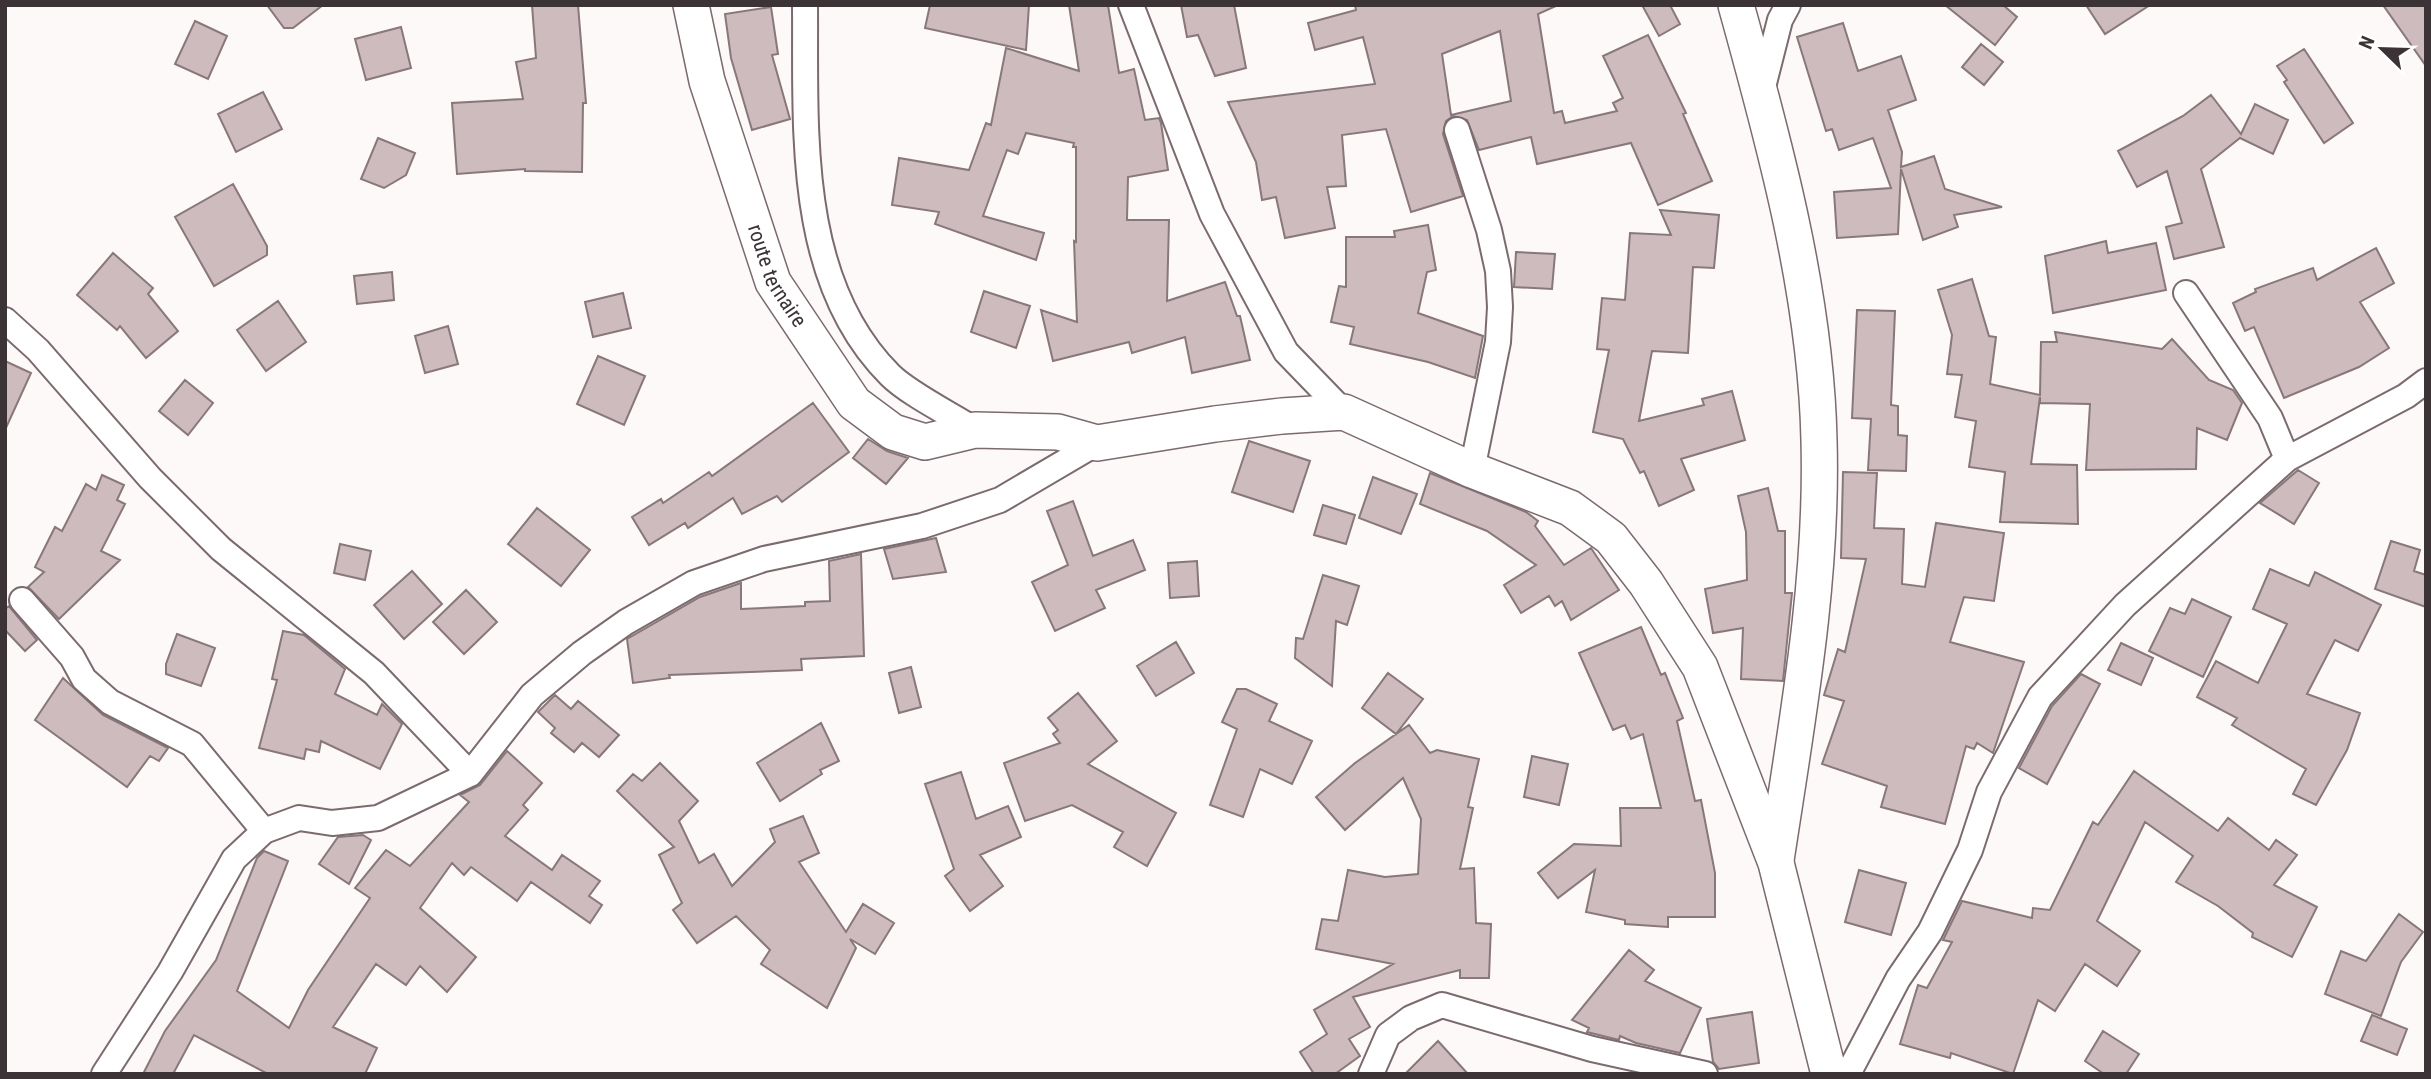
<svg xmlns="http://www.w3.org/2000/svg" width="2431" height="1079" viewBox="0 0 2431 1079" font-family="'Roboto Condensed',sans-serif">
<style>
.building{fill:#cdbbbe;stroke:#88777b;stroke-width:2;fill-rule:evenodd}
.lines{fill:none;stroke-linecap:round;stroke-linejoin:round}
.street-casing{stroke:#7b6b6e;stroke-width:28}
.secondary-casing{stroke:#7b6b6e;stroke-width:38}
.street{stroke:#fff;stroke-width:24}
.secondary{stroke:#fff;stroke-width:35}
.labels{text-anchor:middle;stroke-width:7;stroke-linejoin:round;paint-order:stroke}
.street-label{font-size:21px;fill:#3b3335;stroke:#fff}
</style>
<rect width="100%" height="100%" fill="#fdf9f9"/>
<path class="building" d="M267,5H323L293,28H284Z
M532,5H578L586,103H583L582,172L525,171V169L457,174L452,103L523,99L516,62L536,58Z
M930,5H1029L1026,50L925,28Z
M1069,5H1108L1119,73L1134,69L1145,120L1159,118L1161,123L1168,170L1128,177L1127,220H1169L1167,301L1225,282L1237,316H1240L1250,360L1192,373L1185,337L1132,353L1129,342L1053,361L1041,310L1077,322L1074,241L1076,242V147H1073L1074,143L1026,133L1018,154L1007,150L983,216L1044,233L1036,260L935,224L939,212L892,205L899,158L969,170L986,123L991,125L1006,48L1079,71Z
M1181,5H1234L1246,68L1215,76L1198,35L1187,37Z
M1355,5H1558L1538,14L1554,113L1562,111L1565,123L1617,111L1613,103L1623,98L1603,56L1648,35L1686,113L1683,114L1712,181L1658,205L1631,143L1537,164L1531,137L1479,150L1467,120L1453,116L1446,121L1443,134L1463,196L1411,212L1386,129L1342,135L1346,186L1327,187L1335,228L1285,238L1276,197L1262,200L1256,162L1228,102L1375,84L1363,37L1315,50L1308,23L1356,10ZM1500,31L1511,101L1451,115L1442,54Z
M1642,5H1670L1680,24L1659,36Z
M1945,5H2003L2017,17L1995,45Z
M2086,5H2150L2105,34Z
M2383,5H2426V66Z
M771,7L778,54L772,55L790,119L752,130L731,58L725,14Z
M195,21L227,36L208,79L175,64Z
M1843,23L1858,71L1901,56L1916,100L1888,110L1902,152L1901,167L1934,156L1945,189L2002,207L1954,215L1958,227L1923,240L1901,169L1898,234L1837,238L1834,192L1891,188L1873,138L1839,150L1832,129L1826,131L1797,37Z
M401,27L411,68L366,80L355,39Z
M1981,44L2003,62L1984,85L1962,67Z
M2304,49L2353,123L2324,143L2284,82L2287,80L2277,66Z
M263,92L282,129L236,152L218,114Z
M2211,95L2241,134L2255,104L2288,120L2273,154L2240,138L2201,169L2224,247L2174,259L2166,227L2182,223L2167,171L2137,187L2118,151L2183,116Z
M378,138L415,153L406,175L384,188L361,179Z
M233,184L267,246V255L214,286L175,217Z
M1660,210L1719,215L1714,268L1693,267L1688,353L1652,351L1639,421L1704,405L1702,399L1732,391L1745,440L1681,459L1694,490L1659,506L1644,471L1640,473L1623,439L1593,432L1609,350L1597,349L1602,298L1625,300L1630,233L1671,235Z
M1428,225L1436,270L1427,272L1418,313L1483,336L1475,378L1428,362L1350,344L1354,327L1331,322L1339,286L1346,287V237H1395L1394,231Z
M2106,241L2108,253L2156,243L2166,290L2053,313L2045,256Z
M2376,248L2394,283L2360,302L2389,348L2359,367L2284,398L2254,327L2245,331L2233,303L2256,292L2255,289L2313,268L2317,280Z
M1516,252L1555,254L1552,289L1514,287Z
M113,253L153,288L148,294L178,331L146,358L120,326L117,330L77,295Z
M392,272L394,300L357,304L354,276Z
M1972,279L1989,336L1996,337L1990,384L2040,395L2041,342H2057L2055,332L2162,349L2172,339L2209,380L2233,390L2242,403L2227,440L2197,428L2196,469L2086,470L2090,404L2040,403V397L2031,464L2077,465L2078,524L2000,522L2005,472L1969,467L1976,421L1955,417L1962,375L1947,374L1952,335L1938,290Z
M984,291L1030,306L1016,348L971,332Z
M623,293L631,328L593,337L585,302Z
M278,301L306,342L266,371L237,330Z
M1857,310L1895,311L1891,405L1898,406V435L1907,436L1906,471L1868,470L1871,419L1852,418Z
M448,326L458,364L425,373L415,336Z
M598,356L645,376L624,425L577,404Z
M5,361L31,373L5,430Z
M185,380L213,403L188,435L159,411Z
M813,403L849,452L782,502L777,496L742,514L733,498L688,528L685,523L649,545L632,517L661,499L663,503L709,472L712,476Z
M868,439L887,451L908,458L886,484L853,458Z
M1249,441L1310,461L1293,512L1232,492Z
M2298,470L2319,483L2294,524L2260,503Z
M1843,472L1877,473L1874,528L1904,529L1902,584L1925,587L1936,523L2004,533L1994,601L1964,597L1950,642L2024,662L1993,753L1977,743L1974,749L1966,746L1945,824L1881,807L1887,786L1822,764L1844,701L1824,695L1838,649L1845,652L1866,559L1841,558Z
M1430,473L1526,512L1538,521L1535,526L1564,565L1591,548L1619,590L1571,620L1562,601L1555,606L1549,596L1521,613L1504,585L1536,565L1487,531L1420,504Z
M102,475L124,485L117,500L125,504L101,551L120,560L59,619L28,587L44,572L35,567L55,527L62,531L86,484L96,490Z
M1373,477L1417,494L1401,534L1359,518Z
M1768,488L1778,531H1785V593H1792L1783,681L1741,679L1743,628L1713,633L1705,589L1747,580L1746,532L1738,496Z
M1073,501L1093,556L1133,540L1145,570L1096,590L1105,608L1055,631L1032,582L1068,565L1047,511Z
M1323,505L1355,515L1346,544L1314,535Z
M537,508L590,550L561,586L508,544Z
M936,538L946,572L893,579L884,549Z
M2391,541L2420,550L2414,571L2426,575V607L2375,589Z
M340,544L371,551L365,580L334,573Z
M861,554L864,656L801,659L802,670L669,675L670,678L633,683L627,639L700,597L741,583V609L805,606V602L830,601L829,561Z
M1197,561L1199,596L1170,598L1168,563Z
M2270,569L2309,586L2315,572L2381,605L2358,651L2335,640L2307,694L2360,713L2347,750L2316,805L2293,794L2306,769L2232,725L2237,718L2197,697L2216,661L2258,683L2287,624L2253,609Z
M412,571L442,604L404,639L374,605Z
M1323,575L1359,586L1347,625L1336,621L1332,686L1295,658L1296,638L1303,639Z
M466,590L497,622L464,654L433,622Z
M2192,599L2231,617L2203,677L2149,651L2170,608L2185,614Z
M9,606L37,640L25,651L5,630V609Z
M1641,627L1661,675L1665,673L1683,718L1677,721L1695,801L1701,800L1715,873V917H1668V927L1625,924V920L1586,912L1595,870L1558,898L1538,873L1574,844L1621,846L1620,808H1661L1643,734L1631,739L1625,725L1613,730L1579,653Z
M283,631L304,635L345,669L335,694L377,715L382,704L402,724L380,769L321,741L319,752L306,749L304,759L259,748L277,680L272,679Z
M177,634L215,648L201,686L166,674V664Z
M1176,642L1194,673L1156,696L1137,666Z
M2121,643L2153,658L2141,685L2108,670Z
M911,667L921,707L899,713L889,673Z
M1388,673L1423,699L1396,734L1362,708Z
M2081,674L2100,684L2047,784L2019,768L2052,706Z
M63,678L103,715L168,748L159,761L150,756L127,787L35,720Z
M1237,689H1246L1277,704L1269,721L1312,741L1292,784L1260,769L1243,817L1210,805L1237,729L1222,722Z
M1078,693L1117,741L1088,764L1176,813L1147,866L1114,847L1123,832L1072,805L1025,821L1004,763L1060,743L1053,734L1058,730L1048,718Z
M555,695L571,709L578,701L619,735L599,757L582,743L574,752L551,733L555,728L538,712Z
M821,723L839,761L820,770L822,774L780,801L757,763Z
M1409,725L1430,753L1437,750L1479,759L1468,807L1473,808L1460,869L1474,868L1476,923L1491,924L1489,978H1460V970L1353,997L1370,1027L1349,1039L1360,1056L1335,1074H1314L1300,1052L1327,1034L1314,1010L1393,964L1316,949L1322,919L1338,921L1348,870L1385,877L1418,874L1421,819L1403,778L1345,830L1316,797L1355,763Z
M507,751L542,783L523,805L528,810L505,836L552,870L562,855L600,881L589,896L602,905L590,923L531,882L517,901L471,867L464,875L452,863L420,908L476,957L447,992L420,966L406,985L376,964L333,1027L377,1048L365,1074H268L194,1035L173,1074H143L165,1031L216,960L257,858L264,851L288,861L237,991L289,1028L308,990L370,898L355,888L386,850L410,866L469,802L460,795L480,785Z
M1532,756L1568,764L1559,805L1524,797Z
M660,763L698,801L679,821L699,863L714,854L732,886L775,842L770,829L803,816L819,853L799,862L846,932L863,904L894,923L875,954L850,939L856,948L827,1008L761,964L770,950L736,916L697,943L673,910L682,903L659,855L674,847L617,791L633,774L642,781Z
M2134,771L2218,831L2228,818L2269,850L2276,840L2297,855L2274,885L2317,907L2292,957L2252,937L2253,933L2218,906L2176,882L2193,856L2145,822L2097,921L2140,951L2117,986L2085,964L2055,1011L2038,1000L2013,1074L1951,1053L1950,1058L1900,1044L1918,985L1927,988L1952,942L1943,940L1962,901L2032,918L2033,908L2050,910L2093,822L2098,825Z
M961,772L976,819L1008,806L1021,837L980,855L1003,886L970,911L945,876L954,869L925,784Z
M363,835L371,840L349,884L319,864L338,837Z
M1859,870L1906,883L1891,935L1845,922Z
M2399,914L2423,932L2401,962L2381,1016L2325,994L2341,951L2366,961Z
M1629,950L1654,970L1645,981L1701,1008L1680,1053L1636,1043L1620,1036L1619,1040L1587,1032L1589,1028L1572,1020Z
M1752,1012L1759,1063L1719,1069L1713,1062L1707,1019Z
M2372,1015L2407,1029L2397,1055L2361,1041Z
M2103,1031L2139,1054L2126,1074H2104L2085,1061Z
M1438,1041L1468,1074H1405Z"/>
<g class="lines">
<defs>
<path id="street" d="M805,5C806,129 795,280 890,375C909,394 952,415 975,430
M1131,5L1212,214L1286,352L1344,412
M1762,91L1780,20L1788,5
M1457,130L1489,230L1498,271L1500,307L1498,342L1472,470
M2186,293L2270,418L2287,459
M5,320L38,350L150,478L221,549L374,673L470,774
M22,600L72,657L84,679L110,702L192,744L264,831
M104,1074L170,972L234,859L264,831L299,818L332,823L378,818L470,774L532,695L582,653L626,622L694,583L764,559L922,526L1000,500L1097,443
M1371,1074L1388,1035L1411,1018L1442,1005L1592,1049L1705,1074
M1848,1074L1898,979L1930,932L1970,850L1989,792L2040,697L2125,605L2287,459L2406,396L2426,381"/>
<g id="secondary">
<path id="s1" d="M691,5L707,81L773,282L854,403L893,432L925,442L975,430L1058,432L1097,443L1215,424L1282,416L1344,412L1472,470L1570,508L1611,538L1646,583L1700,667L1776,863L1829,1074"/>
<path d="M1736,5C1775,145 1816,295 1819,440C1823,581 1797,721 1776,860"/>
</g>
</defs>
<use href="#street" class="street-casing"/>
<use href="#secondary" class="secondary-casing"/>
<use href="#street" class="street"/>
<use href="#secondary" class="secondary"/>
</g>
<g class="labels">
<g class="street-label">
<text dy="7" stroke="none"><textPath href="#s1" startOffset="285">route ternaire</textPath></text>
</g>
</g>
<rect width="2431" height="1079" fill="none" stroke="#3b3335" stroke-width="14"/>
<g transform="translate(2382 49) rotate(293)" stroke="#ffffff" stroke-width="5" paint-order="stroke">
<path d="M0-5L12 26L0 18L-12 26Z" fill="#3b3335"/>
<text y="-10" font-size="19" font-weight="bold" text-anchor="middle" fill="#3b3335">N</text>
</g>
</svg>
